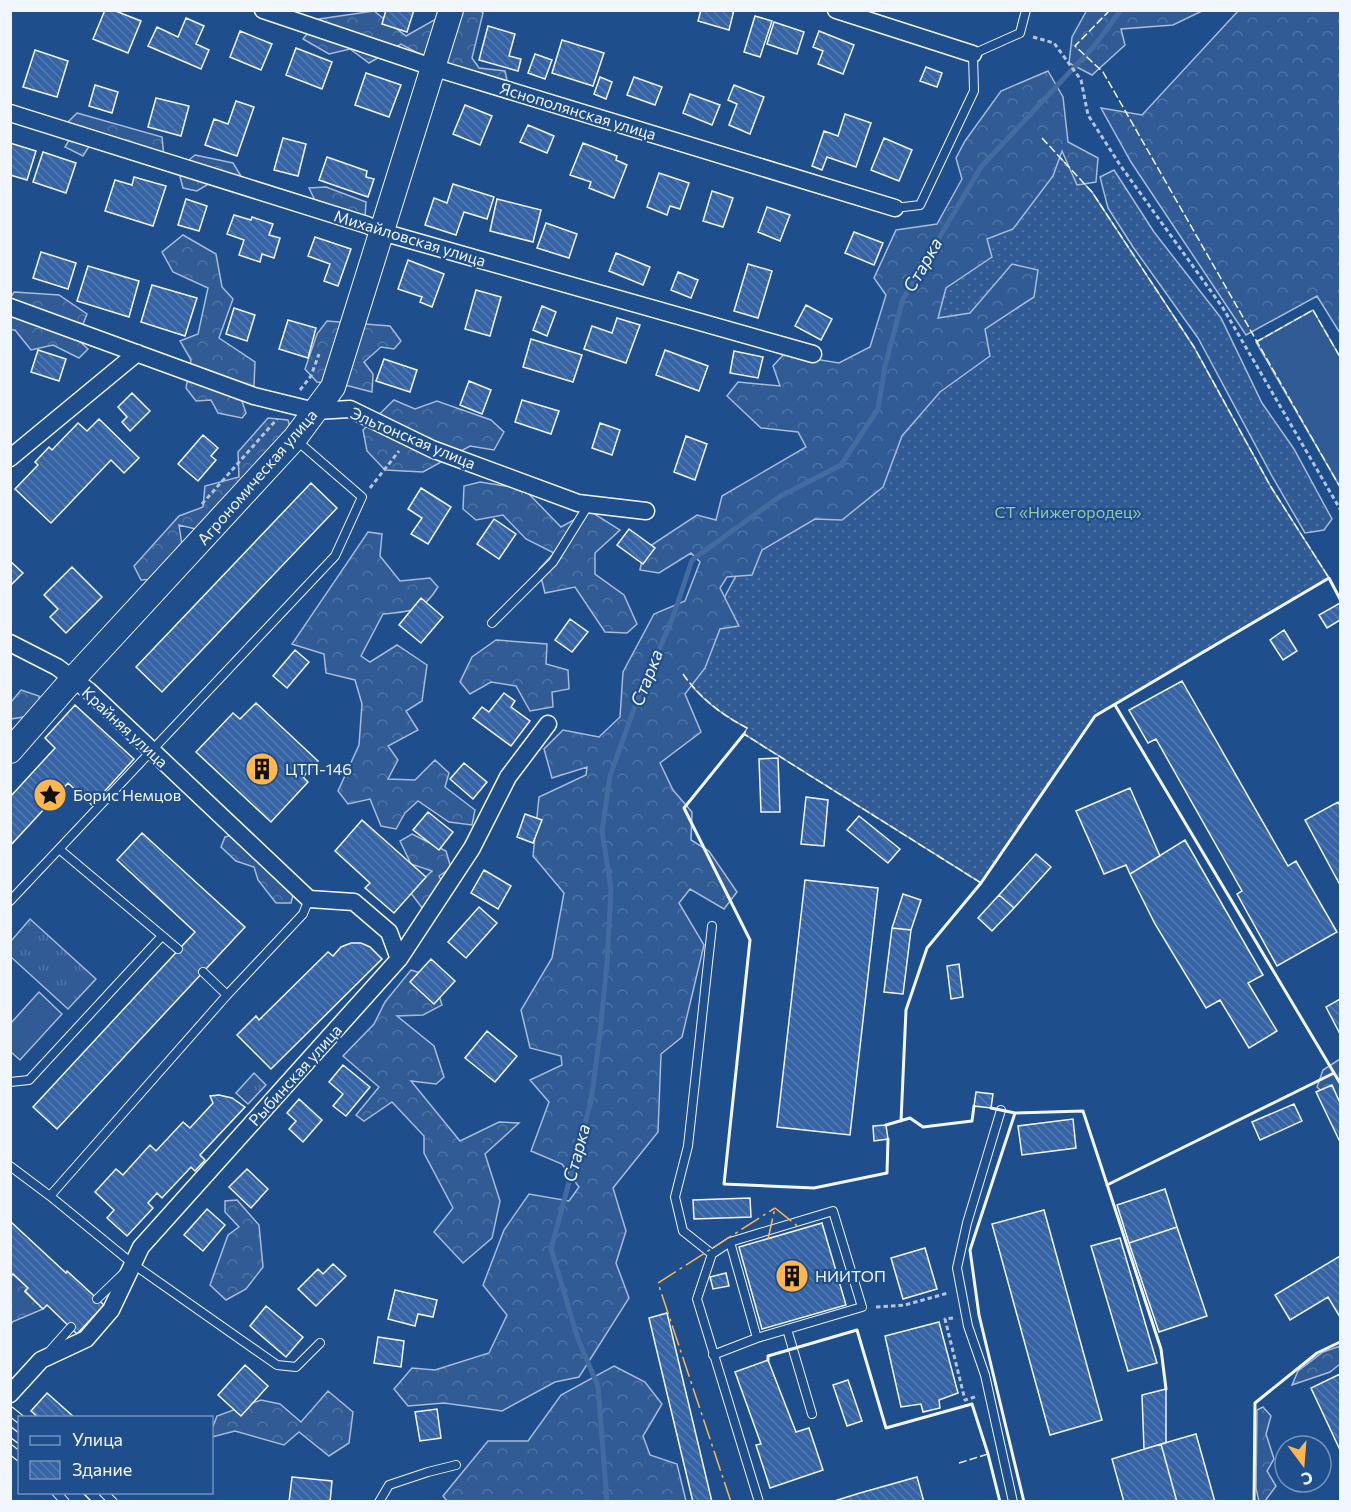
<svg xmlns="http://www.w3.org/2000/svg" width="1351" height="1512" viewBox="0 0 1351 1512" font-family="Commissioner,sans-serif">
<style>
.grass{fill:url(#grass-dots);stroke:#a8bbd7;stroke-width:1.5}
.forest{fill:url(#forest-crowns);stroke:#a8bbd7;stroke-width:1.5}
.park{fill:url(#park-tufts);stroke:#a8bbd7;stroke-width:1.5}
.built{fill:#305b95;stroke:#a8bbd7;stroke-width:1.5}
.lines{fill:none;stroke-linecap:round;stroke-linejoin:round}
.stream{stroke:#446ba0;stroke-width:5}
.building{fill:url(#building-back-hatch);stroke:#f2f6ff;stroke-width:1.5}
.lane-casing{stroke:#f2f6ff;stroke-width:10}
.street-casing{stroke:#f2f6ff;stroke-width:19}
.secondary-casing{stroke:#f2f6ff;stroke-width:26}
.path{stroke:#b3c4dc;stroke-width:3;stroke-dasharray:4.5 3;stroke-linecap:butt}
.lane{stroke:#1f4e8c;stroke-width:8}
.street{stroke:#1f4e8c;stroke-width:16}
.secondary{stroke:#1f4e8c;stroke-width:24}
.tram{stroke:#f2f6ff;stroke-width:1.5}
.fence{stroke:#f2f6ff;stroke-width:1.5;stroke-dasharray:8 3;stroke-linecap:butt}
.wall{stroke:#f2f6ff;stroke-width:3}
.power{stroke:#ffb74d;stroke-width:1.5;stroke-dasharray:21 4.5 3 4.5;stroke-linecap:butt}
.labels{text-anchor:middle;stroke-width:4.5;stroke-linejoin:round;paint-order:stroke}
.street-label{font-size:16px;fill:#f2f6ff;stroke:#1f4e8c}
.park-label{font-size:16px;fill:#97c8a6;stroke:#1f4e8c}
.poi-label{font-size:16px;fill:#f2f6ff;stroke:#1f4e8c;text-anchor:start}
.water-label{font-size:18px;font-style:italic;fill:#f2f6ff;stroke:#1f4e8c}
</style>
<defs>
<pattern id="grass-dots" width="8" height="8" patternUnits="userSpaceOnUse" patternTransform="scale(1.5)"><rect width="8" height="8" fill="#305b95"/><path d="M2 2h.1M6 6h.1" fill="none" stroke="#4e73a5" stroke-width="1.8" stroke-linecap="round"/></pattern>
<pattern id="forest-crowns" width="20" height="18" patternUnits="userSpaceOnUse" patternTransform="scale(1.5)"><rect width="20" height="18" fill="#305b95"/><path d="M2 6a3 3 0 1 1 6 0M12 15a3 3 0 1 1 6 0" fill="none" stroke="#4e73a5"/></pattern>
<pattern id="park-tufts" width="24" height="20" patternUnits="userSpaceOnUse" patternTransform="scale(1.5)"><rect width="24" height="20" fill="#305b95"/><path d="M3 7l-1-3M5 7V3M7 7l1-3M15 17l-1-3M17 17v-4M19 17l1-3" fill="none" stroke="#4e73a5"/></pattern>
<pattern id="building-back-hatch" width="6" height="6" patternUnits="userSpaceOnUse" patternTransform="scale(1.5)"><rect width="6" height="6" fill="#3563a3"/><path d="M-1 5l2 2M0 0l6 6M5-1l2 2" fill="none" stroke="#537ab1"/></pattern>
</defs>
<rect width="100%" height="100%" fill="#1f4e8c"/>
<path class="grass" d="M1042,138L1092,192L1194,347L1271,487L1329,578L1095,716L981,883L744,734L747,728C722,715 698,697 683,674L750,550L932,298Z
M1114,170L1154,232L1221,318L1262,403L1294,449L1332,519L1324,530L1305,533L1273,478L1198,338L1133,247L1108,208L1100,177Z"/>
<path class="forest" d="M1087,10H1202V11L1173,25L1121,29L1125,45L1092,75L1069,63L1072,37Z
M1239,10L1340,11V333L1317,296L1246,335L1131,162L1101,108L1142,115Z
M374,11L406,36L445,14L444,11H481L483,13L472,58L479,68L505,71L508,85L446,68L401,44L369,63L350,49L329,54L303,39L319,19Z
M1048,71L1063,97L1068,142L1098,158L1096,182L1077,185L1062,151L1053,176L1013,229L987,239L992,257L946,288L938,318L970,313L1012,264L1038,270L1034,297L985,329L990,356L940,392L902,436L883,487L842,520L815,519L762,550L752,575L727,577L720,588L739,626L720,629L705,668L685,694L701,732L660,763L673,790L692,812L691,840L709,851L737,892L724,909L690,889L679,903L704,945L682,1037L661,1054L658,1132L613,1188L626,1231L616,1263L629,1298L579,1377L555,1382L502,1411L444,1403L408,1406L394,1389L412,1368L435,1370L489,1353L507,1315L483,1285L504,1230L529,1194L569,1201L579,1187L562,1164L531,1151L549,1102L530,1080L562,1065L561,1056L530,1048L521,1010L552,958L564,893L533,856L539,797L586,775L587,767L552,778L544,749L563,730L599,737L620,717L623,672L654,614L685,601L700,562L691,553L659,573L640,570L644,550L697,515L716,520L722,496L806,447L798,432L761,428L727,396L738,382L780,386L773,366L784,354L839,363L870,347L886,295L874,278L896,230L937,224L962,179L956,158L965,141L1001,91Z
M77,113L162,137L164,157L91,143L83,156L65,147L71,137L65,125Z
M195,155L233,163L244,181H213L197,191L183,188L178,169Z
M326,187L366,202L365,218L322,215L309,188Z
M183,235L216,254L222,287L233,299L219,338L255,362L254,385L240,395L246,413L242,418L218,413L211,400L196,401L186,388L191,360L180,341L198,334L208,288L173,272L162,252Z
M14,292L59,295L87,314L77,339L88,349L79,358L53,345L31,350L15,330H11V297Z
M327,321L390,326L401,341L394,349L381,347L364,362L373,374L372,392L349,386L317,382L305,369L317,334Z
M394,400L415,409L437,401L491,420L504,432L494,450L470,446L423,472L385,470L367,451L363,430Z
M268,418L288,420L292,434L204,531L179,525L183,552L158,579L141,580L134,566L179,516L203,507L205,486L239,477L238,452Z
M480,482L524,489L561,527L590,511L620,530L595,553V574L624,595L637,624L627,633L605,632L575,587L545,593L539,569L554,553L526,539L503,515L476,520L463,509L464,486Z
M368,532L382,534L380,556L400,581L430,578L438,587C422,613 411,611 383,614L361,656L370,662L397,645L427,665L422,701L406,711L418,730L388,746L398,760L388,779L415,780L435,760L449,773L445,787L475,810L472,825L449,822L418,801L405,813L396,829L381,826L370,799L348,804L338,791L359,745L362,704L355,680L326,673L324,654L292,644Z
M496,640L547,644L546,664L568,670L569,689L552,692L553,707L530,711L516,686L491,682L470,694L460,682L472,657Z
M21,690L39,696L41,706L29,716L11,719V702Z
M236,834L255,853L259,864L276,871L294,891L291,903H276L258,880L254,867L236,861L221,847L225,837Z
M412,834L446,851L451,868L439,876L448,893L423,909L410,892L432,871L411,864L400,841Z
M411,970L433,977L442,1005L423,1015L397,1016L434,1046L444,1077L436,1084L411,1081L460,1141L499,1122L519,1123L485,1154L500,1201L492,1238L463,1263L434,1232L453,1208L424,1153V1136L392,1102L364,1121L356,1115L379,1087L343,1056L374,1024L385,1002Z
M1340,1059V1119L1338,1117L1336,1104L1317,1087L1323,1070Z
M237,1200L259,1225L263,1267L246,1289L226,1300L210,1285L228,1235L239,1227L225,1212V1201Z
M13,1274L28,1288L25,1292L43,1309L12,1322L11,1326V1276Z
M1340,1346V1364L1330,1372L1292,1385L1298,1371L1323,1352Z
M614,1366L645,1382L662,1404L643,1436L650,1455L677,1464L686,1501L448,1502L443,1496L488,1441H528L561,1395Z
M328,1391L353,1412L349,1443L329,1456L299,1432L284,1445L235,1431L212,1437V1429L217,1416L261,1400L280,1404L301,1422Z
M1263,1407L1271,1416L1266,1434L1274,1459L1267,1471L1276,1486L1265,1501L1259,1502L1256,1488L1257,1410Z"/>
<path class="park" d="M30,919L96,979L68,1009L11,957V941Z
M254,1073L266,1085L248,1104L236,1093Z"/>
<path class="built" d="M1313,310L1340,357V487L1256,342Z
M39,992L62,1014L20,1060L11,1052V1023Z"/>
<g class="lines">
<path class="stream" d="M607,1502L598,1386L578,1339L551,1249L591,1101L600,1033L607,963L611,889L602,831L610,776L635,706L673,617L692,560L779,497L841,465L878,409L885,366L903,299L981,167L1095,45L1121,10"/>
</g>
<path class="building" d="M105,10H113L141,21L128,53L93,39Z
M386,10H414L407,32L382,24Z
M701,10H734L729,30L698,21Z
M755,16L772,21L760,57L744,52Z
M186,18L204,26L196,44L209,50L201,69L148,46L157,27L178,37Z
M774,22L804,32L797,54L767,44Z
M488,26L515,34L509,56L521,59L518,71L479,60Z
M240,31L272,44L261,70L230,57Z
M819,31L854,45L843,74L818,64L823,51L813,47Z
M562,40L604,53L593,86L552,73Z
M296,48L332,62L322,89L286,75Z
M35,50L68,61L57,97L23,87Z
M535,54L552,60L545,79L528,73Z
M926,67L942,73L937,87L920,81Z
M366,73L401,85L389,117L355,105Z
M600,77L612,82L606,99L594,94Z
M634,77L662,87L655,105L627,95Z
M95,85L118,92L112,113L89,106Z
M734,85L764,97L750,134L729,125L737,104L728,100Z
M690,94L720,105L712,125L683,113Z
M156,98L189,106L181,136L148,127Z
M236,101L254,107L237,156L205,145L214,119L228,124Z
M465,105L492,116L480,145L453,134Z
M845,114L871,123L856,167L827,157L822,170L812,166L824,131L838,136Z
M528,125L554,136L547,153L520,142Z
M283,138L306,144L298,176L274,170Z
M884,138L912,150L899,181L871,170Z
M10,143L36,151L27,180L10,175Z
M583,143L617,156L616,160L627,165L614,198L589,188L591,182L570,175Z
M43,152L76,163L66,193L33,182Z
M327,157L367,171L366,177L374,179L368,197L319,180Z
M659,173L689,183L680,209L670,206L667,215L647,207Z
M134,177L166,186L153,226L105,211L115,180L132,185Z
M453,184L494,197L487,219L464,212L456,235L425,225L434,198L447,203Z
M712,191L733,198L723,227L703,221Z
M186,199L207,206L199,231L178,225Z
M497,199L541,210L533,242L490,231Z
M767,207L790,215L780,241L758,232Z
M234,215L251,220L252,217L273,224L269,235L280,238L274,258L262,254L260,262L239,255L244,240L227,234Z
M546,223L577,234L569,258L537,248Z
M854,232L883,243L874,265L845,253Z
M315,237L351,249L338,286L324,281L330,264L308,256Z
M41,252L76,263L68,289L33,278Z
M616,253L650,267L643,285L609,271Z
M408,260L444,274L432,307L420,302L422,297L398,289Z
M748,264L772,271L758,318L734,311Z
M88,266L139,281L129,317L77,301Z
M678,272L698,280L691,298L671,290Z
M152,285L197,298L185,336L141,322Z
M476,290L501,297L490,336L465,329Z
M806,305L832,319L821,340L795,326Z
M542,306L556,312L547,336L533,330Z
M234,308L255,315L247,341L226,334Z
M617,318L640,325L626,363L584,349L592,326L612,333Z
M288,320L316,328L308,358L279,349Z
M531,339L582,355L573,382L523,367Z
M38,350L66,359L59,381L31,372Z
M665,350L708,366L699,391L656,375Z
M734,351L763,357L758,378L730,373Z
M384,359L417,370L410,392L376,381Z
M469,381L491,390L482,414L460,405Z
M132,393L150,411L130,431L122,422L127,417L118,407Z
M522,400L559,411L551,434L515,422Z
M99,419L139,458L124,473L111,460L51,523L15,489L38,465L35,462L49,447L52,450L78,423L87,431Z
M600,423L620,430L612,455L592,448Z
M203,435L218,448L211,456L216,460L198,481L178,464Z
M686,436L707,444L695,480L674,472Z
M311,483L337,508L162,692L136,667Z
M421,488L451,507L428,544L411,534L422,518L408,509Z
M494,519L516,534L499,559L477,544Z
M629,529L655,548L643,564L617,545Z
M10,561L23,573L10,586Z
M72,567L102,597L66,633L50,617L58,609L44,595Z
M421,598L443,617L421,643L399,625Z
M1340,603V620L1327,628L1319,615Z
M570,619L588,632L572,652L555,640Z
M1284,630L1297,651L1283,660L1270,640Z
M295,650L309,662L287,688L273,676Z
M1182,681L1288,866L1296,861L1337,932L1277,966L1237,894L1242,891L1156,739L1148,743L1129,710Z
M504,693L515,701L511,707L530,721L511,746L473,718L482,707L489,712Z
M256,703L318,761L303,777L308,782L271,822L196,752L233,713L240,719Z
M75,705L134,759L92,805L68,783L10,846V797L55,748L45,738Z
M778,758L780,812H761L759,759Z
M464,763L487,782L473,799L450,779Z
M1130,788L1160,856L1130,874L1126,865L1104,874L1076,811Z
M806,797L828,800L824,846L801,844Z
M1338,802L1340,806V885L1305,820Z
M428,812L453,832L439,850L413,830Z
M525,814L542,820L533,843L517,837Z
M859,816L900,849L888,863L847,830Z
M362,820L426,877L394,913L365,888L370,883L335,851Z
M142,833L245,927L57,1129L33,1107L195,932L117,860Z
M1185,840L1263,975L1248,983L1277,1031L1249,1048L1220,1000L1206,1008L1155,924L1130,874Z
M1036,854L1051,867L1014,908L999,895Z
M484,870L511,886L498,909L471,893Z
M805,880L878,888L850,1135L777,1127Z
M903,894L921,900L911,930L892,928Z
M999,895L1014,908L992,931L978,918Z
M479,907L497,923L466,958L448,942Z
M892,928L911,930L903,994L884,992Z
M351,943H361L370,947L382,959L271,1069L237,1035L256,1016L259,1020L328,952L333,956L341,947Z
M431,959L455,981L434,1004L410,982Z
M959,964L963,997L951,999L947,966Z
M1340,999V1034L1326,1007Z
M487,1031L517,1056L495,1082L465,1058Z
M343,1065L370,1087L346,1116L333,1106L343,1094L329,1082Z
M1332,1085L1340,1103V1142L1316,1092Z
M976,1092L993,1094L991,1108L974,1106Z
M219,1095L232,1098L245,1107L200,1155L205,1160L195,1171L191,1167L162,1198L157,1193L148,1203L153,1208L127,1236L107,1218L114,1210L95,1192L116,1169L123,1175L150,1145L156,1151L183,1122L190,1128L213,1103L210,1096Z
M299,1099L322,1120L303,1142L289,1129L296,1121L287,1113Z
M1294,1104L1302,1121L1260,1140L1252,1122Z
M1073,1119L1076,1148L1022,1155L1018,1126Z
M886,1125L888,1139L874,1141L873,1126Z
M247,1169L268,1189L251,1208L229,1187Z
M1165,1189L1177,1227L1129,1243L1117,1205Z
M750,1198L751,1217L694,1219L693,1200Z
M207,1209L225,1225L203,1251L184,1235Z
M1044,1210L1102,1420L1050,1435L992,1224Z
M11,1222L66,1273L67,1271L104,1305L77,1334L47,1305L43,1309L25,1291L28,1288L13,1274L10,1276Z
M822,1223L846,1305L762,1329L739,1247Z
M1177,1227L1207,1316L1159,1332L1129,1243Z
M1120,1238L1157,1363L1128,1371L1091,1246Z
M925,1248L937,1289L903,1299L891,1258Z
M1340,1256V1317L1328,1297L1290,1320L1275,1295Z
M333,1264L346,1276L316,1306L298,1289L318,1269L323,1274Z
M726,1273L729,1286L713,1289L710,1277Z
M395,1290L437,1300L433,1317L418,1314L415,1326L388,1319Z
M266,1306L303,1337L286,1357L250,1326Z
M667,1313L712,1502H693L649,1318Z
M939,1322L958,1393L939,1400L940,1408L923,1412L921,1404L901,1407L885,1336Z
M378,1337L404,1341L401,1367L374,1363Z
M768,1360L796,1432L809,1428L823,1470L770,1488L756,1445L761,1444L735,1372Z
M245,1365L268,1386L241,1416L218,1395Z
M1340,1374V1450L1311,1388Z
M848,1380L862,1421L847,1426L833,1385Z
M1166,1389V1443L1144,1449L1142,1395Z
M47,1393L75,1418H39L31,1411Z
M437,1409L441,1438L420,1441L415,1412Z
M1196,1434L1215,1502H1177L1161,1444Z
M1161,1444L1177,1502H1124L1112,1459Z
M292,1477L332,1481L330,1502H289Z
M917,1477L924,1502H831L860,1493Z"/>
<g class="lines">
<defs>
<path id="lane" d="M895,208L920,205L974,91L973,54L1020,33L1026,10
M492,623L553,562L589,504
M59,849L178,949
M10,901L335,556L362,497L295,439
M712,926L688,1146L675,1197L683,1231L712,1254
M203,972L227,995
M10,1082L29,1080L162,936
M1001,1110L967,1223L957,1268L968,1326L985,1375L1013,1502
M10,1166L50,1196L227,995L303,914L309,899
M50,1196L133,1264L277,1365L296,1367L320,1343
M730,1242L757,1338
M97,1299L124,1273
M787,1329L812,1414
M48,1353L71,1327
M713,1355L757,1338L862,1307L833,1211L730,1242L712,1254L697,1299L759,1502
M10,1411L20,1419
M10,1449L20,1457
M56,1492L65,1502
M103,1492L113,1502
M379,1502L389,1485L428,1472L456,1465"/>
<path id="street" d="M263,10L432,67L895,208
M836,10L973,54
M10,113L367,225L382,232L813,354
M10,307L254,396L315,411L350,409L432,449L578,503L646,511
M10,458L137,353
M10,643L57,667L89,691L309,899L354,902L389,932L399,959
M10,1394L41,1360L86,1339L111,1310L141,1247L399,959L472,848L508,777L548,724"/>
<path id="secondary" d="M10,751L72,680L295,438L333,387L451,10"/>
</defs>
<use href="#lane" class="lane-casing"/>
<use href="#street" class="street-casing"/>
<use href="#secondary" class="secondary-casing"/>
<path class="path" d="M1033,37L1054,43L1081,80L1088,115L1120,165L1223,308L1340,509
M300,390L311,376L319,354
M370,488L399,451
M202,504L277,419
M876,1307L905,1305L948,1293
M953,1318L945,1319L965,1400L978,1396"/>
<use href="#lane" class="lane"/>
<use href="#street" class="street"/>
<use href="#secondary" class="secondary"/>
<path class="tram" d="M10,1426L20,1434
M10,1437L20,1445
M82,1492L92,1502"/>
<path class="fence" d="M1110,10L1075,46L1103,72L1340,487
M1042,138L1092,192L1194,347L1271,487L1329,578
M1256,342L1313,310L1340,357
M683,674C699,697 722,715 747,728L744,734L981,883
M959,1463L988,1454"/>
<path class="wall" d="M1115,705L1340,1083
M744,734L684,808L750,940L724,1184L814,1188L887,1173L888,1139
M991,1108L1015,1113L1083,1111L1161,1349L1166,1389
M1015,1113L970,1250L979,1315L1024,1502
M901,1121L906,1010L927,948L981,883L1095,716L1329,578L1340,599
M886,1125L910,1118L923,1127L972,1121L974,1106
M1107,1185L1334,1073
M768,1360V1356L857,1330L886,1428L972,1404L988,1454L1000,1502
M1254,1502L1255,1403L1317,1353L1340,1342"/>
<path class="power" d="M775,1208L801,1229
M768,1239L775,1208
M731,1502L658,1283L775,1208"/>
</g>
<defs>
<symbol id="building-disc" viewBox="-11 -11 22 22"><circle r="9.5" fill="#ffb74d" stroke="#1f4e8c"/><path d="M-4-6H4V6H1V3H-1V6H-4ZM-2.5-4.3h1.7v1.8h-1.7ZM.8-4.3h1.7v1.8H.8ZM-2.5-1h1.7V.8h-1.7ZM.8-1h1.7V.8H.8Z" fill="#111"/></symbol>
<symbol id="sight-disc" viewBox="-11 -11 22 22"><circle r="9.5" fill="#ffb74d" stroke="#1f4e8c"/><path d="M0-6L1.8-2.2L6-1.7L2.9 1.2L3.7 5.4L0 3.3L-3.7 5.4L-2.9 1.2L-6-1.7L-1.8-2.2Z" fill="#111"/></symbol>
</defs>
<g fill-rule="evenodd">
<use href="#building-disc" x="243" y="750" width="38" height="38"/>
<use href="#sight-disc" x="31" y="776" width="38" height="38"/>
<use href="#building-disc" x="773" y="1257" width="38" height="38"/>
</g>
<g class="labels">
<g class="street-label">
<text transform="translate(578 111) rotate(17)" y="6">Яснополянская улица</text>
<text transform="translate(410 238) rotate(17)" y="6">Михайловская улица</text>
<text transform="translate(413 438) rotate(23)" y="6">Эльтонская улица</text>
<text transform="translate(257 477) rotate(-49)" y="6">Агрономическая улица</text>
<text transform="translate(125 727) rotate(43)" y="6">Крайняя улица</text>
<text transform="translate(295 1075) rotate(-48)" y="6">Рыбинская улица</text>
</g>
<g class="park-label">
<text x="1068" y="518">СТ «Нижегородец»</text>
</g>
<g class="poi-label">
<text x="285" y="775">ЦТП-146</text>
<text x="73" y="801">Борис Немцов</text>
<text x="815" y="1282">НИИТОП</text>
</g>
<g class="water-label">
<text transform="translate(923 265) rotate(-60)" y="6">Старка</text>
<text transform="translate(647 678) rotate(-69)" y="6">Старка</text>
<text transform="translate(577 1153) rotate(-75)" y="6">Старка</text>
</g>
</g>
<rect width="1351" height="1512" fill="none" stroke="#f2f6ff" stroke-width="24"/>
<rect x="18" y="1416" width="195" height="78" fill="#1f4e8c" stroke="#7391ba" stroke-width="1.5"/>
<rect x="30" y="1436" width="30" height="9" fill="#1f4e8c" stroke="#7391ba" stroke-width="1.5"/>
<text x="72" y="1446" font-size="18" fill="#f2f6ff">Улица</text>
<rect x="30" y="1461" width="30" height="18" fill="url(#building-back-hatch)" stroke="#7391ba" stroke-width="1.5"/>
<text x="72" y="1476" font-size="18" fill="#f2f6ff">Здание</text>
<g transform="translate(1303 1464) rotate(164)"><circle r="28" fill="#1f4e8c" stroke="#7391ba" stroke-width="1.5"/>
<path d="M0-4.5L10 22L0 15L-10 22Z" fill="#ffb74d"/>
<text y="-9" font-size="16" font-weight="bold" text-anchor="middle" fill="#f2f6ff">С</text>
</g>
</svg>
